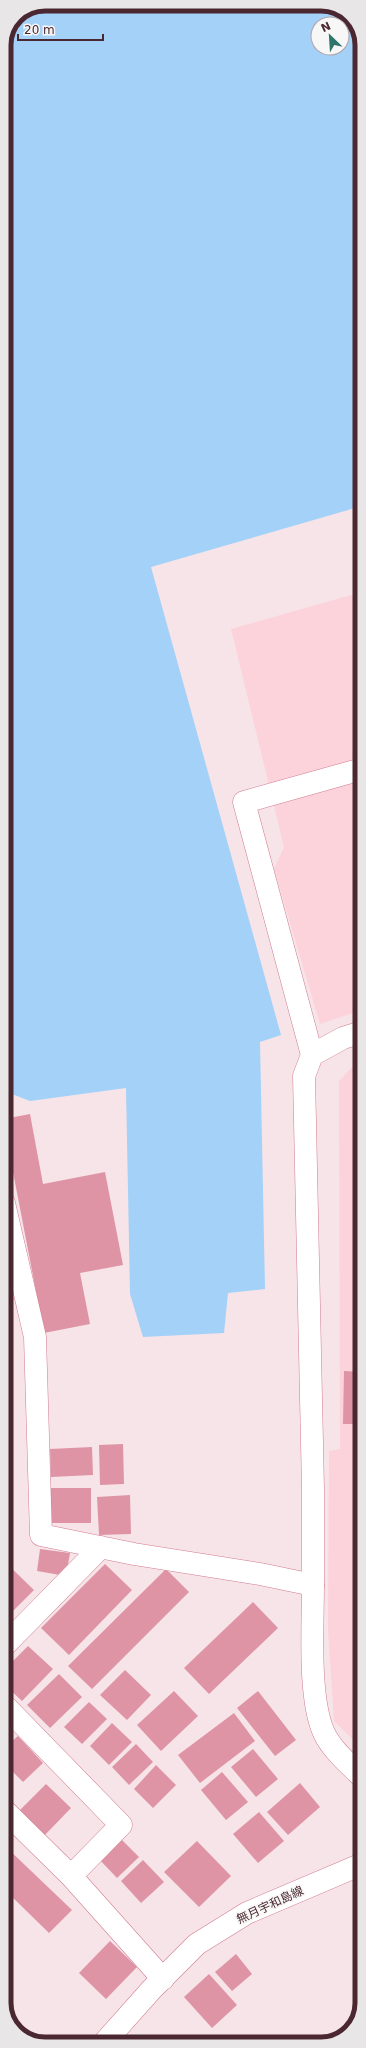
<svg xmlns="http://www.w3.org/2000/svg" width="366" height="2048" viewBox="0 0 366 2048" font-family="'DejaVu Sans','Noto Sans JP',sans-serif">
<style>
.built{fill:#fcd3db}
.water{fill:#a3d1f8;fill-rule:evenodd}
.building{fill:#de94a5}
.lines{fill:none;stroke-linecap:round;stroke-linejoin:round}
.minor-casing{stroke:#d17c91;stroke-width:23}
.tertiary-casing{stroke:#d17c91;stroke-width:23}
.secondary-casing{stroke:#d17c91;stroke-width:23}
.minor{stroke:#fff;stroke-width:22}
.tertiary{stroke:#fff;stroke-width:22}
.secondary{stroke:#fff;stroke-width:22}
.labels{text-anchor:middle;stroke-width:3.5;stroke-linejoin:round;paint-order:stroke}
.street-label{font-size:12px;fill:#4b2831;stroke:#f7f7f7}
.rim{fill:none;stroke:#4b2831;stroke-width:5}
</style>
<rect width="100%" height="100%" fill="#f7e4e8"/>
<path class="built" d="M362,592V1010L320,1024L274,869L284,847L231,629Z
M362,1062V1749L334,1721L328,1630L329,1451L340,1449L339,1081L355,1064Z"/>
<path class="water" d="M45,4H326L350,16L362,40V506L151,567L281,1035L260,1042L265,1289L228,1293L224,1333L143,1337L130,1294L126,1088L30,1101L4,1091V45L16,16ZM318,24H342V48H318Z"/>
<path class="building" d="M30,1114L43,1184L105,1172L123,1265L80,1273L90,1324L44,1333L4,1125V1119Z
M344,1371L362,1372V1424H343Z
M123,1444L124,1484L100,1485L99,1445Z
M92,1447L93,1475L51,1477L50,1449Z
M50,1488H91V1523H50Z
M130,1495L131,1534L99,1535L97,1497Z
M40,1549L70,1553L66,1576L37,1571Z
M4,1561L34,1590L4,1620Z
M105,1564L132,1590L69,1655L41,1628Z
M166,1569L189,1592L92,1689L68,1666Z
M253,1602L278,1628L209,1694L184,1668Z
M28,1646L53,1669L22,1701L4,1684V1670Z
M125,1670L151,1695L127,1720L100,1695Z
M59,1674L82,1697L50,1728L27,1705Z
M174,1691L198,1716L161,1751L137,1725Z
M258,1691L296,1740L275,1756L237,1708Z
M89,1702L107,1719L82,1744L64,1727Z
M234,1713L255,1741L200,1783L178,1755Z
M112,1723L132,1742L109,1765L90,1746Z
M18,1736L43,1763L23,1782L4,1763V1748Z
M136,1744L153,1762L129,1785L112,1767Z
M253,1749L278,1779L256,1797L231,1767Z
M156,1765L176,1785L153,1808L134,1789Z
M222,1772L248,1802L226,1820L201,1790Z
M300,1783L320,1807L288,1835L267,1812Z
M46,1784L71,1808L43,1837L18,1812Z
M259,1812L284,1841L258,1863L233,1834Z
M119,1837L139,1857L117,1878L98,1858Z
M197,1841L231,1876L199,1907L164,1872Z
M5,1846L72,1910L49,1933L4,1889Z
M143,1860L164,1882L141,1903L121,1881Z
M110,1941L137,1967L106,1999L79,1973Z
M236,1954L252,1974L232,1991L215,1972Z
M209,1974L237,2005L212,2028L184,1997Z"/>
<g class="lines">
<defs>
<path id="minor" d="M4,1203L35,1337L41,1535L134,1554L260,1574L313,1585C313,1625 308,1698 324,1733C332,1750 349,1764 362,1777
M4,1646L101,1547
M4,1705L121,1825L71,1876L163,1979
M4,1810L71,1876"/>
<path id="tertiary" d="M312,1055L343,1038L362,1032
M313,1585V1489L304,1076L312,1055L244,802L362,769"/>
<path id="secondary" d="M103,2044L152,1989L197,1944L247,1913L362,1864"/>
</defs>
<use href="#minor" class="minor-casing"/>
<use href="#tertiary" class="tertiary-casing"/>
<use href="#secondary" class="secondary-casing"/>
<use href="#minor" class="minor"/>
<use href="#tertiary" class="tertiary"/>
<use href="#secondary" class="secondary"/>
</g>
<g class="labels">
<g class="street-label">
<text transform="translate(270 1905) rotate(-25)" y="4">無月宇和島線</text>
</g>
</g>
<path d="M0 0H366V2048H0ZM45 11H321A34 34 0 0 1 355 45V2003A34 34 0 0 1 321 2037H45A34 34 0 0 1 11 2003V45A34 34 0 0 1 45 11Z" fill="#e9e6e7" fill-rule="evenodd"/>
<path class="rim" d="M45 11H321A34 34 0 0 1 355 45V2003A34 34 0 0 1 321 2037H45A34 34 0 0 1 11 2003V45A34 34 0 0 1 45 11Z"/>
<g transform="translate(330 36) rotate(335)"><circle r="19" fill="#f7f7f7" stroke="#b2a4a8"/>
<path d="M0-3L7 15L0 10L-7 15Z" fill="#2e756c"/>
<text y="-6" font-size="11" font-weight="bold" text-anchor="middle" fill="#4b2831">N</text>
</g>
<path d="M18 34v6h85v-6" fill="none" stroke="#4b2831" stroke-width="2"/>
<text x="24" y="34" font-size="12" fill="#4b2831" stroke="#f7f7f7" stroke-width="3" paint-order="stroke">20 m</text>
</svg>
